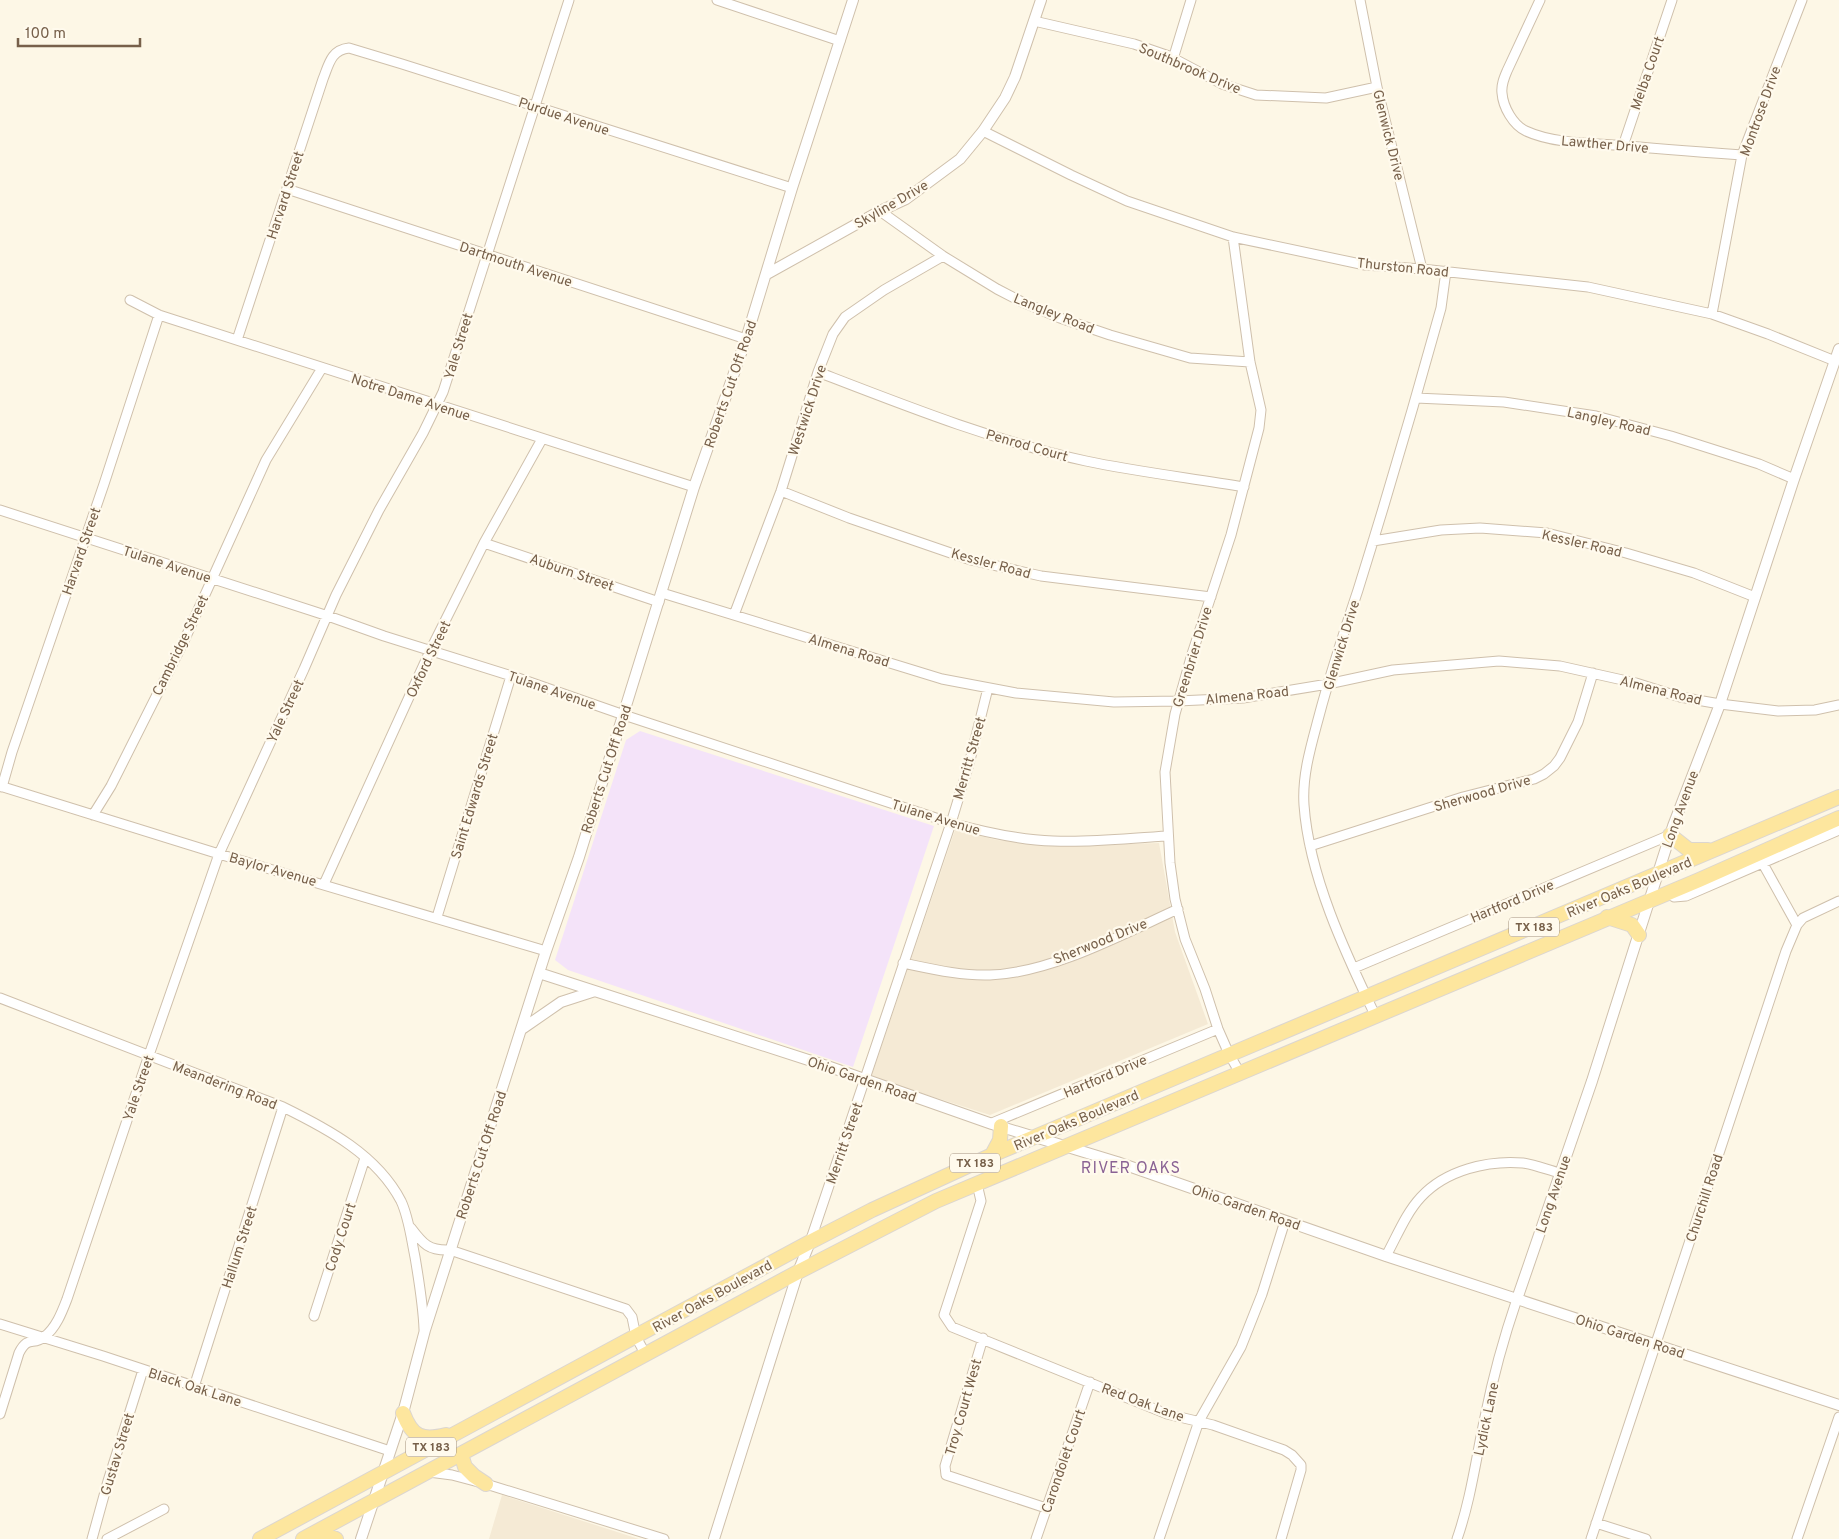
<svg xmlns="http://www.w3.org/2000/svg" width="1839" height="1539" viewBox="0 0 1839 1539" font-family="Overpass,sans-serif">
<style>
.residential{fill:#f5ead5}
.education{fill:#f4e3f9}
.lines{fill:none;stroke-linecap:round;stroke-linejoin:round}
.minor-casing{stroke:#cfc0ac;stroke-width:11}
.tertiary-casing{stroke:#cfc0ac;stroke-width:12}
.primary-casing{stroke:#dcd6d0;stroke-width:16}
.minor{stroke:#fff;stroke-width:9}
.tertiary{stroke:#fff;stroke-width:10}
.primary{stroke:#fde69e;stroke-width:14}
.labels{text-anchor:middle;stroke-width:4.5;stroke-linejoin:round;paint-order:stroke}
.shield{fill:#fffaed;stroke:#a08e7b;stroke-width:1}
.shield-label{font-size:12px;font-weight:bold;fill:#77604a}
.street-label{font-size:14px;fill:#77604a;stroke:#fffaed}
.quarter-label{font-size:16px;letter-spacing:1px;fill:#8a6294;stroke:#fffaed}
</style>
<rect width="100%" height="100%" fill="#fdf7e6"/>
<path class="residential" d="M955,830L997,840L1055,846L1159,843L1175,932L1208,1024L990,1115L871,1077Z
M502,1495L639,1539H489Z"/>
<path class="education" d="M640,731L934,826L853,1067L568,970L555,960L626,740Z"/>
<g class="lines">
<defs>
<path id="minor" d="M717,0L840,41
M1360,0L1377,87L1422,269
M1540,0L1507,71C1504,78 1501,85 1502,93C1503,107 1513,125 1526,131C1552,143 1587,143 1616,145C1658,149 1700,152 1742,155
M1034,21L1134,44L1169,56L1222,84L1256,95L1326,98L1377,87
M1173,59L1191,0
M983,131L1071,175L1127,201L1233,237L1365,265L1422,269L1588,287L1712,314L1768,334L1835,361
M1623,146L1672,0
M287,189L746,339
M880,211L943,256L997,289L1022,302L1060,318L1110,335L1190,358L1250,362
M1233,237L1250,362L1261,410L1259,428L1231,535L1192,654L1175,714L1165,772L1170,863L1175,899L1185,939L1205,989L1218,1029L1229,1054L1240,1073
M130,300L159,315L694,487
M1712,314L1742,155L1802,0
M237,340L323,79C329,64 331,50 349,48L402,64L792,188
M818,372C906,406 994,441 1086,461C1138,472 1191,478 1244,487
M1416,398L1504,402L1596,416L1671,436L1759,464L1794,479
M781,491L849,518L971,560L1041,576L1211,597
M0,510L328,616L384,636L518,678L624,715L951,823C984,832 1018,840 1053,841C1091,843 1130,838 1168,836
M1373,541L1441,530L1480,528L1547,533L1626,553L1694,573L1755,597
M484,543L659,602
M662,593L942,679L1016,693L1114,702L1178,701L1243,698L1328,684L1393,670L1499,661L1560,666L1636,683L1680,697L1720,704L1778,711L1815,710L1839,705
M734,615L781,491L818,372L833,334L845,317L884,290L943,256
M0,786L219,854L546,951
M2,787L12,752L104,484L159,315
M93,815L111,786L184,641L266,460L322,368
M1310,846L1463,797L1534,779L1544,774L1554,766L1560,758L1578,722L1593,673
M1762,862L1797,925
M324,884L430,651L484,543L542,439
M1668,892L1674,897L1686,896L1839,830
M437,917L511,676
M903,963C932,969 961,976 990,975C1051,973 1123,934 1178,909
M1354,968L1670,835
M0,998L283,1107C328,1129 377,1155 401,1201C409,1218 411,1238 415,1257C419,1281 423,1304 424,1329
M1375,1015C1345,952 1309,876 1304,805C1302,775 1311,746 1319,716C1330,674 1344,632 1358,590C1387,497 1415,402 1441,308L1446,271
M992,1123L1218,1029
M977,1184L981,1201L944,1315L952,1327L1167,1414L1213,1425L1284,1450L1292,1455L1301,1465V1470L1281,1539
M411,1228C423,1244 429,1251 450,1250L626,1309L632,1317L636,1337L646,1355
M810,1242L951,823L969,764L988,688
M1386,1256C1397,1236 1406,1213 1421,1197C1446,1170 1488,1160 1523,1163C1536,1165 1548,1170 1560,1173
M314,1316L365,1158
M0,1324L103,1356L390,1451
M983,1338L945,1466L946,1475L1046,1508
M194,1387L283,1107
M0,1414L19,1353C28,1335 33,1346 44,1337C56,1328 62,1312 67,1299L149,1055L219,854L304,669L336,595L379,510L423,433L443,392L569,0
M429,1472L452,1475L486,1484L664,1539
M1596,1523L1646,1539
M92,1539L108,1481L143,1370
M107,1539L164,1509
M1036,1539L1090,1382
M1159,1539L1199,1421L1241,1347L1262,1294L1285,1221
M1457,1539C1471,1499 1476,1458 1485,1417C1493,1377 1504,1337 1517,1299
M1591,1539L1786,951L1797,925L1803,918L1839,901
M1797,1539L1839,1417"/>
<path id="tertiary" d="M767,274L880,211L906,199L960,159L983,131L1005,98L1015,77L1041,0
M539,973L830,1067L992,1124L1117,1162L1386,1256L1839,1405
M522,1029L561,1002L595,991
M1517,1299L1592,1081L1673,826L1720,704L1794,479L1839,349
M361,1539L403,1413L425,1330L546,951L579,857L694,487L746,339L792,188L853,0
M714,1539L798,1272L810,1242"/>
<path id="primary" d="M1670,835L1689,850H1708
M1607,917L1632,925L1639,935
M992,1155L1000,1140L1001,1126
M403,1413C412,1437 422,1441 446,1435
M461,1454L465,1467L474,1476L486,1484
M311,1538L328,1536L336,1539
M260,1539L810,1242L872,1210L992,1155L1839,797
M303,1539L798,1272L936,1201L1699,880L1839,818"/>
</defs>
<use href="#minor" class="minor-casing"/>
<use href="#tertiary" class="tertiary-casing"/>
<use href="#primary" class="primary-casing"/>
<use href="#minor" class="minor"/>
<use href="#tertiary" class="tertiary"/>
<use href="#primary" class="primary"/>
</g>
<g class="labels">
<g class="shield">
<rect x="1509" y="917.5" width="50" height="19" rx="4"/>
<rect x="950" y="1153.5" width="50" height="19" rx="4"/>
<rect x="406" y="1437.5" width="50" height="19" rx="4"/>
</g>
<g class="shield-label">
<text x="1534" y="931">TX 183</text>
<text x="975" y="1167">TX 183</text>
<text x="431" y="1451">TX 183</text>
</g>
<g class="street-label">
<text transform="translate(1190 68) rotate(23)" y="5">Southbrook Drive</text>
<text transform="translate(1647 73) rotate(-71)" y="5">Melba Court</text>
<text transform="translate(1760 111) rotate(-70)" y="5">Montrose Drive</text>
<text transform="translate(564 116) rotate(18)" y="5">Purdue Avenue</text>
<text transform="translate(1389 135) rotate(76)" y="5">Glenwick Drive</text>
<text transform="translate(1605 144) rotate(5)" y="5">Lawther Drive</text>
<text transform="translate(285 195) rotate(-72)" y="5">Harvard Street</text>
<text transform="translate(891 204) rotate(-30)" y="5">Skyline Drive</text>
<text transform="translate(516 264) rotate(18)" y="5">Dartmouth Avenue</text>
<text transform="translate(1403 267) rotate(6)" y="5">Thurston Road</text>
<text transform="translate(1054 313) rotate(22)" y="5">Langley Road</text>
<text transform="translate(458 346) rotate(-73)" y="5">Yale Street</text>
<text transform="translate(730 384) rotate(-71)" y="5">Roberts Cut Off Road</text>
<text transform="translate(411 397) rotate(18)" y="5">Notre Dame Avenue</text>
<text transform="translate(807 410) rotate(-72)" y="5">Westwick Drive</text>
<text transform="translate(1609 421) rotate(13)" y="5">Langley Road</text>
<text transform="translate(1027 445) rotate(16)" y="5">Penrod Court</text>
<text transform="translate(1582 543) rotate(13)" y="5">Kessler Road</text>
<text transform="translate(81 551) rotate(-71)" y="5">Harvard Street</text>
<text transform="translate(991 563) rotate(15)" y="5">Kessler Road</text>
<text transform="translate(167 564) rotate(18)" y="5">Tulane Avenue</text>
<text transform="translate(572 572) rotate(19)" y="5">Auburn Street</text>
<text transform="translate(180 645) rotate(-64)" y="5">Cambridge Street</text>
<text transform="translate(1341 645) rotate(-73)" y="5">Glenwick Drive</text>
<text transform="translate(849 650) rotate(17)" y="5">Almena Road</text>
<text transform="translate(1192 657) rotate(-73)" y="5">Greenbrier Drive</text>
<text transform="translate(428 659) rotate(-64)" y="5">Oxford Street</text>
<text transform="translate(552 690) rotate(19)" y="5">Tulane Avenue</text>
<text transform="translate(1661 690) rotate(14)" y="5">Almena Road</text>
<text transform="translate(1247 695) rotate(-6)" y="5">Almena Road</text>
<text transform="translate(285 711) rotate(-65)" y="5">Yale Street</text>
<text transform="translate(969 758) rotate(-74)" y="5">Merritt Street</text>
<text transform="translate(606 769) rotate(-72)" y="5">Roberts Cut Off Road</text>
<text transform="translate(1482 793) rotate(-16)" y="5">Sherwood Drive</text>
<text transform="translate(474 796) rotate(-73)" y="5">Saint Edwards Street</text>
<text transform="translate(1680 809) rotate(-70)" y="5">Long Avenue</text>
<text transform="translate(936 817) rotate(17)" y="5">Tulane Avenue</text>
<text transform="translate(273 869) rotate(16)" y="5">Baylor Avenue</text>
<text transform="translate(1629 887) rotate(-23)" y="5">River Oaks Boulevard</text>
<text transform="translate(1512 901) rotate(-23)" y="5">Hartford Drive</text>
<text transform="translate(1100 941) rotate(-22)" y="5">Sherwood Drive</text>
<text transform="translate(1105 1076) rotate(-23)" y="5">Hartford Drive</text>
<text transform="translate(862 1079) rotate(19)" y="5">Ohio Garden Road</text>
<text transform="translate(225 1085) rotate(21)" y="5">Meandering Road</text>
<text transform="translate(138 1088) rotate(-71)" y="5">Yale Street</text>
<text transform="translate(1076 1120) rotate(-23)" y="5">River Oaks Boulevard</text>
<text transform="translate(844 1143) rotate(-71)" y="5">Merritt Street</text>
<text transform="translate(481 1155) rotate(-72)" y="5">Roberts Cut Off Road</text>
<text transform="translate(1553 1194) rotate(-71)" y="5">Long Avenue</text>
<text transform="translate(1704 1198) rotate(-72)" y="5">Churchill Road</text>
<text transform="translate(1246 1207) rotate(19)" y="5">Ohio Garden Road</text>
<text transform="translate(340 1237) rotate(-72)" y="5">Cody Court</text>
<text transform="translate(239 1247) rotate(-72)" y="5">Hallum Street</text>
<text transform="translate(712 1296) rotate(-29)" y="5">River Oaks Boulevard</text>
<text transform="translate(1630 1336) rotate(18)" y="5">Ohio Garden Road</text>
<text transform="translate(195 1387) rotate(18)" y="5">Black Oak Lane</text>
<text transform="translate(1143 1402) rotate(20)" y="5">Red Oak Lane</text>
<text transform="translate(963 1407) rotate(-74)" y="5">Troy Court West</text>
<text transform="translate(1486 1419) rotate(-78)" y="5">Lydick Lane</text>
<text transform="translate(117 1454) rotate(-73)" y="5">Gustav Street</text>
<text transform="translate(1063 1461) rotate(-71)" y="5">Carondolet Court</text>
</g>
<g class="quarter-label">
<text x="1131" y="1173">RIVER OAKS</text>
</g>
</g>
<path d="M18 38v8h122v-8" fill="none" stroke="#77604a" stroke-width="2.5"/>
<text x="25" y="38" font-size="15" fill="#77604a" stroke="#fffaed" stroke-width="4" paint-order="stroke">100 m</text>
</svg>
